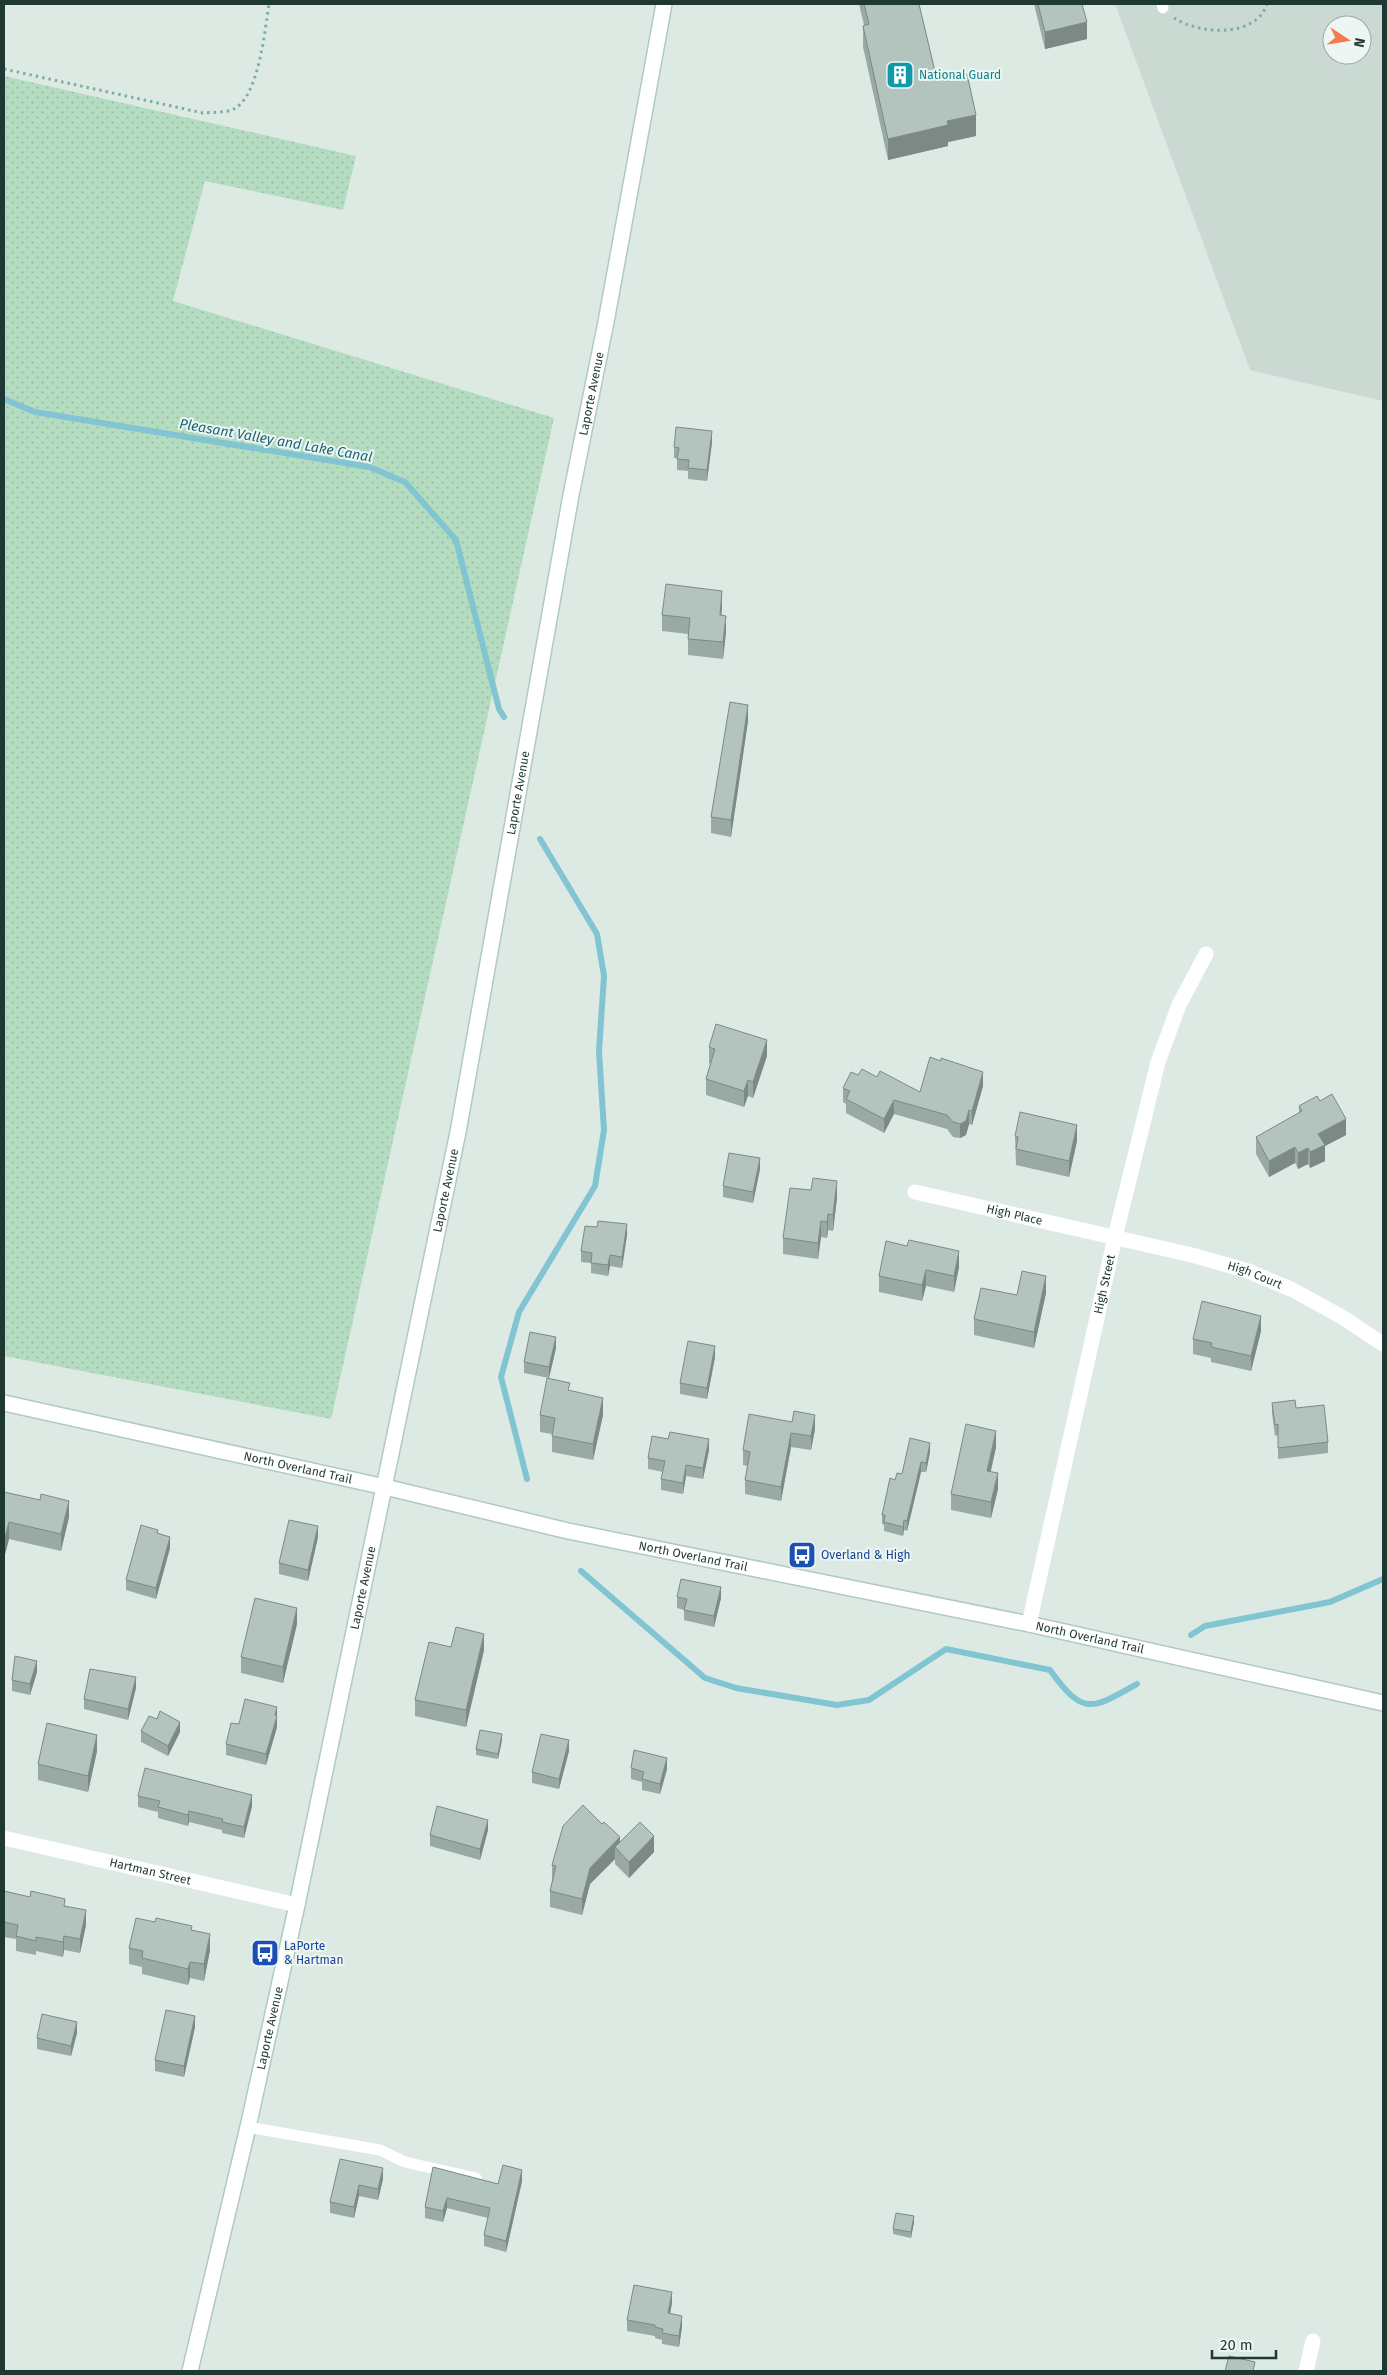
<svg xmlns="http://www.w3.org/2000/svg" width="1387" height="2375" viewBox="0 0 1387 2375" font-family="'Fira Sans',sans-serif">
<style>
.built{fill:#cbd9d3;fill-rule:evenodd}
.grass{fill:url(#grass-dots)}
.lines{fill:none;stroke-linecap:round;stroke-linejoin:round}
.stream{stroke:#81c4d2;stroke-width:6}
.secondary-casing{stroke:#b0cac1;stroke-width:18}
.path{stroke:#7cafa0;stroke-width:3;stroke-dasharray:2.5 4;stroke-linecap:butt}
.lane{stroke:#fff;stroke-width:11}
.street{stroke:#fff;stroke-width:15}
.secondary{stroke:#fff;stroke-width:15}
.wall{fill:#99a9a3}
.shaded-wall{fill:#7d8984}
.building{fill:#b2c4bd;stroke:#7d8984}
.labels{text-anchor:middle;stroke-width:4;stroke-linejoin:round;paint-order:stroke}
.culture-label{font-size:12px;fill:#0d838f;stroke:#edf6f2;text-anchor:start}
.street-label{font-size:12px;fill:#1e3932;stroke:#edf6f2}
.transit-label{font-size:12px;fill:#164399;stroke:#edf6f2;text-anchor:start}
.water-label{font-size:14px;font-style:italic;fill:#176577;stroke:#edf6f2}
</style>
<defs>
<pattern id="grass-dots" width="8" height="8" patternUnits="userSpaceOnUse" patternTransform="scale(1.25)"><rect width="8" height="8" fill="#b4dcc0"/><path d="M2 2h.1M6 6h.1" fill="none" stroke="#9abea5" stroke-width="1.8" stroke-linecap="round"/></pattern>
</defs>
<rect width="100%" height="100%" fill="#ddeae4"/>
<path class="built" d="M1115,4H1383V401L1250,370ZM1332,25H1362V55H1332Z"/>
<path class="grass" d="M4,76L356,156L343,210L205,181L173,301L554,418L331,1419L4,1356Z"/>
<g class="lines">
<path class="stream" d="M4,399L35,412L369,467L405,482L456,540L499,709L504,717
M527,1479L501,1377L519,1312L595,1186L604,1130L599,1051L604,976L597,934L540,839
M581,1571L705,1678L736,1688L837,1705L869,1700L946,1649L1050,1670C1083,1716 1091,1710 1137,1684
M1191,1635L1205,1626L1330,1602L1383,1579"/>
<defs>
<g id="secondary">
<path id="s4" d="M4,1403L385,1487L568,1531L1029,1624L1383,1703"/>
<path id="s5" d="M190,2371L248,2127L297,1905L458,1132L571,495L606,322L664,4"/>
</g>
</defs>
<use href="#secondary" class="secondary-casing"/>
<path class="path" d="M1174,18C1199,34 1255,39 1267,4
M4,69L203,113C212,112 226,113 234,109C259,96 265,29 269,4"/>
<path class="lane" d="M1162,4L1163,8
M248,2127L380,2150L405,2162L476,2178"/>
<g class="street">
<path id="s1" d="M915,1192L1192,1255L1248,1271L1293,1290L1342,1317L1383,1344"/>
<path id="s2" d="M1029,1624L1115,1237L1158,1062L1179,1005L1206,954"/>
<path id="s3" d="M4,1838L297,1905"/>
<path d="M1306,2371L1313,2341"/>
</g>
<use href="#secondary" class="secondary"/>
</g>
<path class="wall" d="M859,4H919L937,80L976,136L948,142V146L888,160L863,47V26L864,25Z
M1034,4H1082L1087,39L1045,49Z
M712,442L707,481L688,479V471L677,470V458H674V447Z
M722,607L721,615L726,632L723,659L688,655V634L662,631V615Z
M748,721L731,837L711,833V817Z
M709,1047L767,1056L753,1098L748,1096L744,1107L706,1095V1079L710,1064L709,1063Z
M858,1075L920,1092L983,1086L972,1125L969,1124L966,1135L960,1138L953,1137L947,1129L894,1114L884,1133L846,1113V1104L843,1102V1088Z
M1320,1101L1346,1135L1325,1146V1161L1310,1168L1308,1164L1298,1169L1295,1163L1269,1177L1256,1154V1137L1299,1113V1106Z
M1015,1136L1077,1141L1069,1177L1016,1165Z
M760,1169L753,1203L723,1197V1186Z
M837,1198L833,1231L828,1230L827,1238L821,1237L818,1259L783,1254V1238Z
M627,1235L622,1268L610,1266L608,1276L591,1273V1263L581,1262V1251Z
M886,1241L959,1267L954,1292L926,1286L922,1301L879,1292V1276Z
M1046,1293L1034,1348L974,1335V1319L1017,1295Z
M1261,1331L1251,1371L1211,1362V1358L1193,1354V1339Z
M556,1348L549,1378L524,1373V1362Z
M715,1357L707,1399L680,1394V1383Z
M570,1391L603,1415L593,1460L552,1452V1434L540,1432V1415Z
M1272,1403L1328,1442V1453L1278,1459V1435L1275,1436L1272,1413Z
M749,1414L815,1429L811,1450L791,1447L781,1501L745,1494V1480L748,1466L743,1465V1450Z
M996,1447L991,1471L998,1489L991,1518L951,1510V1494Z
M709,1450L703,1479L686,1476L683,1494L661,1490V1479L663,1472L648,1469V1458Z
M930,1452L926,1472H921L907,1531L904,1530L903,1536L884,1531V1525L882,1524V1515L895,1480Z
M4,1492L69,1517L61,1551L9,1539L4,1558Z
M318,1537L308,1581L279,1574V1563Z
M170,1548L156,1599L126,1590V1580Z
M677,1597L721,1598L714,1627L684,1620V1610L677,1608Z
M297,1624L283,1683L241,1673V1657Z
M451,1647L484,1650L466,1727L415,1716V1700Z
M37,1672L30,1695L12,1691V1680Z
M136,1688L128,1720L84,1709V1699Z
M277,1707V1727L266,1765L226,1755V1744L239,1724Z
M141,1731L180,1732L168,1756L141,1742Z
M502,1740L498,1759L476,1755V1749Z
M97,1751L88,1792L38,1780V1764Z
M569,1751L559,1789L532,1783V1772Z
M631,1768L667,1769L660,1794L642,1790V1782L631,1779Z
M138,1796L252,1806L244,1838L222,1833V1830L189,1822L188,1826L158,1818V1812L138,1807Z
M488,1830L480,1860L430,1846V1835Z
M620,1842L654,1852L629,1878L615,1864V1859L590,1884L582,1915L550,1907V1891L552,1881V1865Z
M4,1891L65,1906L86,1925L80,1953L64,1950L63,1957L36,1951V1955L16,1951V1939L4,1937Z
M192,1931L210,1950L204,1981L190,1978L188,1985L142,1974V1967L129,1964V1948Z
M195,2027L184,2077L155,2071V2060Z
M77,2033L71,2056L37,2049V2038Z
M433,2167L498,2184L522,2181L506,2252L484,2246V2235L488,2218L447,2208L443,2222L425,2218V2207Z
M383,2168V2179L378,2200L359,2196L354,2218L330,2213V2202Z
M914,2222L911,2238L893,2234V2229Z
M672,2303L670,2314L682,2327L679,2347L662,2344V2340L655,2338V2336L627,2331V2320Z"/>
<path class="shaded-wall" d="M1087,22V39L1045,49V32Z
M976,115V136L948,142V146L888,160V139L947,121Z
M712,431V442L707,481V470Z
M722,591V607L720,631V615Z
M726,616V632L723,659V642Z
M748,705V721L731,837V820Z
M767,1040V1056L753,1098V1082Z
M983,1072V1086L972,1125V1111Z
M748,1080V1096L744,1107V1091Z
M894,1100V1114L884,1133V1119Z
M969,1110V1124L966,1135L960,1138V1124Z
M1346,1119V1135L1325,1146V1161L1310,1168V1152L1318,1134Z
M1077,1125V1141L1069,1177V1161Z
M1295,1147V1163L1269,1177V1161Z
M1308,1148V1164L1298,1169V1153Z
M760,1158V1169L753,1203V1192Z
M837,1181V1198L833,1231V1215Z
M828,1214V1230L827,1238V1222Z
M821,1221V1237L818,1259V1243Z
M627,1224V1235L622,1268V1257Z
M959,1251V1267L954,1292V1276Z
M610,1255V1266L608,1276V1265Z
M926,1270V1286L922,1301V1285Z
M1046,1276V1293L1034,1348V1332Z
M1261,1316V1331L1251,1371V1356Z
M556,1337V1348L549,1378V1367Z
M715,1346V1357L707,1399V1388Z
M603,1398V1415L593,1460V1444Z
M815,1415V1429L811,1450V1436Z
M996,1431V1447L987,1487V1471Z
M791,1433V1447L781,1501V1487Z
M709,1439V1450L703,1479V1468Z
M930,1443V1452L926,1472V1463Z
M921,1462V1472L907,1531V1521Z
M686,1465V1476L683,1494V1483Z
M998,1473V1489L991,1518V1502Z
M69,1501V1517L61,1551V1534Z
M904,1520V1530L903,1536V1527Z
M9,1522V1539L4,1558V1542Z
M318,1526V1537L308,1581V1570Z
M170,1537V1548L156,1599V1588Z
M721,1587V1598L714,1627V1616Z
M297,1608V1624L283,1683V1667Z
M484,1634V1650L466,1727V1710Z
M37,1661V1672L30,1695V1684Z
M136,1677V1688L128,1720V1709Z
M277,1707V1727L266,1765V1754Z
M180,1722V1732L168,1756V1746Z
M502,1734V1740L498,1759V1754Z
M97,1735V1751L88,1792V1776Z
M569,1740V1751L559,1789V1779Z
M667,1758V1769L660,1794V1784Z
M252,1795V1806L244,1838V1827Z
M189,1811V1822L188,1826V1815Z
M488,1820V1830L480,1860V1849Z
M654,1836V1852L629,1878V1862Z
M620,1837V1853L615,1847V1859L590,1884L582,1915V1899L590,1868Z
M86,1910V1925L80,1953V1939Z
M210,1934V1950L204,1981V1964Z
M64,1936V1950L63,1957V1942Z
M190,1962V1978L188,1985V1969Z
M195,2016V2027L184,2077V2066Z
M77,2022V2033L71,2056V2046Z
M383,2168V2179L378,2200V2189Z
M522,2170V2181L506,2252V2241Z
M359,2185V2196L354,2218V2207Z
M447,2198V2208L443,2222V2211Z
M914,2216V2222L911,2238V2232Z
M672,2292V2303L668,2324V2313Z
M682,2316V2327L679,2347V2336Z"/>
<path class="building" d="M864,4H919L937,80L967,74L976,115L947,121L948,125L888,139L863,26L869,24Z
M1038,4H1082L1087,22L1045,32Z
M676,427L712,431L707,470L688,468L689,460L677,459L679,448L674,447Z
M666,584L722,591L720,615L726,616L723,642L688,639L690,618L662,615Z
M730,702L748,705L731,820L711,817Z
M716,1024L767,1040L753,1082L748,1080L744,1091L706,1079L715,1049L709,1047Z
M930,1057L941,1061V1058L983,1072L972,1111L969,1110L966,1121L960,1124L953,1122L947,1115L894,1100L884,1119L846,1099L850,1091L843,1088L851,1072L858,1075L862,1069L877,1077L880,1071L920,1092Z
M1332,1094L1346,1119L1318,1134L1325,1145L1310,1152L1308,1148L1298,1153L1295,1147L1269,1161L1256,1137L1302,1111L1299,1106L1317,1096L1320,1101Z
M1020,1112L1077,1125L1069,1161L1016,1149L1018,1137L1015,1136Z
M729,1153L760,1158L753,1192L723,1186Z
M813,1178L837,1181L833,1215L828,1214L827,1222L821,1221L818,1243L783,1238L790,1188L811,1190Z
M598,1221L627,1224L622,1257L610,1255L608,1265L591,1263L592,1253L581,1251L585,1226L597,1227Z
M909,1240L959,1251L954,1276L926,1270L922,1285L879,1276L886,1241L907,1246Z
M1022,1271L1046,1276L1034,1332L974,1319L981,1288L1017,1295Z
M1202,1301L1261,1316L1251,1356L1211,1347L1212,1343L1193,1339Z
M530,1332L556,1337L549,1367L524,1362Z
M688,1341L715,1346L707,1388L680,1383Z
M547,1378L570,1383L568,1390L603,1398L593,1444L552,1436L555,1418L540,1415Z
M1295,1400L1296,1408L1324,1405L1328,1442L1278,1448V1424L1275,1425L1272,1403Z
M794,1411L815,1415L811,1436L791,1433L781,1487L745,1480L750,1452L743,1450L749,1414L792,1422Z
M966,1424L996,1431L987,1471L998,1473L991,1502L951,1494Z
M670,1432L709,1439L703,1468L686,1465L683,1483L661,1479L665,1461L648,1458L652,1436L668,1439Z
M910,1438L930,1443L926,1463L921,1462L907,1521L904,1520L903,1527L884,1522L885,1515H882L890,1478L895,1480L897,1473L902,1474Z
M4,1492L40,1500L41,1494L69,1501L61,1534L9,1522L4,1542Z
M289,1520L318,1526L308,1570L279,1563Z
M141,1525L158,1530L157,1533L170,1537L156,1588L126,1580Z
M681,1579L721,1587L714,1616L684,1610L687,1599L677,1597Z
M255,1598L297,1608L283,1667L241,1657Z
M456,1627L484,1634L466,1710L415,1700L429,1642L451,1647Z
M15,1656L37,1661L30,1684L12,1680Z
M90,1669L136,1677L128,1709L84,1699Z
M245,1699L277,1707L275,1715L277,1716L266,1754L226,1744L231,1723L239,1724Z
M160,1711L180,1722L168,1746L141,1731L149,1716L157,1719Z
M47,1723L97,1735L88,1776L38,1764Z
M480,1730L502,1734L498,1754L476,1749Z
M541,1734L569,1740L559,1779L532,1772Z
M634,1750L667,1758L660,1784L642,1779L644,1772L631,1768Z
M145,1768L252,1795L244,1827L222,1822L223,1819L189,1811L188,1815L158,1807L160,1801L138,1796Z
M583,1805L602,1824L604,1822L620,1837L590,1868L582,1899L550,1891L556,1866L552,1865L563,1826Z
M437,1806L488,1820L480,1849L430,1835Z
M640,1822L654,1836L629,1862L615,1847Z
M4,1891L30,1897L31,1891L65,1899L64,1906L86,1910L80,1939L64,1936L63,1942L36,1937V1941L16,1936L18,1925L4,1922Z
M136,1918L155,1922L156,1918L192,1926L191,1930L210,1934L204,1964L190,1962L188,1969L142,1958L143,1951L129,1948Z
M166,2010L195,2016L184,2066L155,2060Z
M42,2014L77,2022L71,2046L37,2038Z
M340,2159L383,2168L378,2189L359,2185L354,2207L330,2202Z
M503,2165L522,2170L506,2241L484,2235L490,2208L447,2198L443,2211L425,2207L433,2167L498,2184Z
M896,2213L914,2216L911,2232L893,2229Z
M634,2285L672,2292L668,2313L682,2316L679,2336L662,2333L663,2329L655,2327V2325L627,2320Z
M1229,2356L1255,2362L1253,2371H1225Z"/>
<defs>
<symbol id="building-square" viewBox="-11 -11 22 22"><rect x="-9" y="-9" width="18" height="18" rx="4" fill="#0f9aa8" stroke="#edf6f2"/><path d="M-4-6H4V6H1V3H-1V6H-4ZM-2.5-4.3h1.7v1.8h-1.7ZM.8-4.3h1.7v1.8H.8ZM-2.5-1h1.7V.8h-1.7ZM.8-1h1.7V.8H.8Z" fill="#fff"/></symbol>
<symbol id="bus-square" viewBox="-11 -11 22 22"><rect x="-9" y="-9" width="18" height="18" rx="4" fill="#1a4fb4" stroke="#edf6f2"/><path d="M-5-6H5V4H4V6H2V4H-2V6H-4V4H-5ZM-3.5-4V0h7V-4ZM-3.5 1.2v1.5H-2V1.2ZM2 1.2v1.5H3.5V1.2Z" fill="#fff"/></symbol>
</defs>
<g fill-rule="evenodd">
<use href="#building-square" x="884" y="59" width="32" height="32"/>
<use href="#bus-square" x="786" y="1539" width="32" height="32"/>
<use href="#bus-square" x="249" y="1937" width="32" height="32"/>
</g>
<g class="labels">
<g class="culture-label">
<text x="919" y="79">National Guard</text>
</g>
<g class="street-label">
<text dy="4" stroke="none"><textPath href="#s5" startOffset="2018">Laporte Avenue</textPath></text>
<text dy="4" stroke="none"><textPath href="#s5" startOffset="1612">Laporte Avenue</textPath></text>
<text dy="4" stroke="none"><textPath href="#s5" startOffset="1208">Laporte Avenue</textPath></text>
<text dy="4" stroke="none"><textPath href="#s1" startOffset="102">High Place</textPath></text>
<text dy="4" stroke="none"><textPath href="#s1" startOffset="350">High Court</textPath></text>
<text dy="4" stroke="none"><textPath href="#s2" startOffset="348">High Street</textPath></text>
<text dy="4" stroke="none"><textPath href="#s4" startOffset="301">North Overland Trail</textPath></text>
<text dy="4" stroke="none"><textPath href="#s4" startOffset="706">North Overland Trail</textPath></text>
<text dy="4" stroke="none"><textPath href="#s5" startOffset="802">Laporte Avenue</textPath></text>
<text dy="4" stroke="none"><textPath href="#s4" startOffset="1111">North Overland Trail</textPath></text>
<text dy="4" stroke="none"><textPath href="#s3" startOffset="150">Hartman Street</textPath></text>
<text dy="4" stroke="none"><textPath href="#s5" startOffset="352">Laporte Avenue</textPath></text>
</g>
<g class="transit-label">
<text x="821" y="1559">Overland &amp; High</text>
<text x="284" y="1950">LaPorte<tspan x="284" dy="14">&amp; Hartman</tspan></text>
</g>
<g class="water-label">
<text transform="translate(276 440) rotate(10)" y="5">Pleasant Valley and Lake Canal</text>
</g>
</g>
<rect width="1387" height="2375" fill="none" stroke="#1e3932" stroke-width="10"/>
<g transform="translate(1347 40) rotate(102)"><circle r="24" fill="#edf6f2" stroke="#9aaaa5"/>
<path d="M0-4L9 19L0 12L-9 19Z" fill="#f8794d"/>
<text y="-8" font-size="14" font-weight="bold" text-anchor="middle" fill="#1e3932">N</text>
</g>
<path d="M1212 2350v8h64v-8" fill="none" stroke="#1e3932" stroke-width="2.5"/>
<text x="1220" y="2350" font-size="15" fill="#1e3932" stroke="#edf6f2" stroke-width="4" paint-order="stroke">20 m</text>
</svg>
